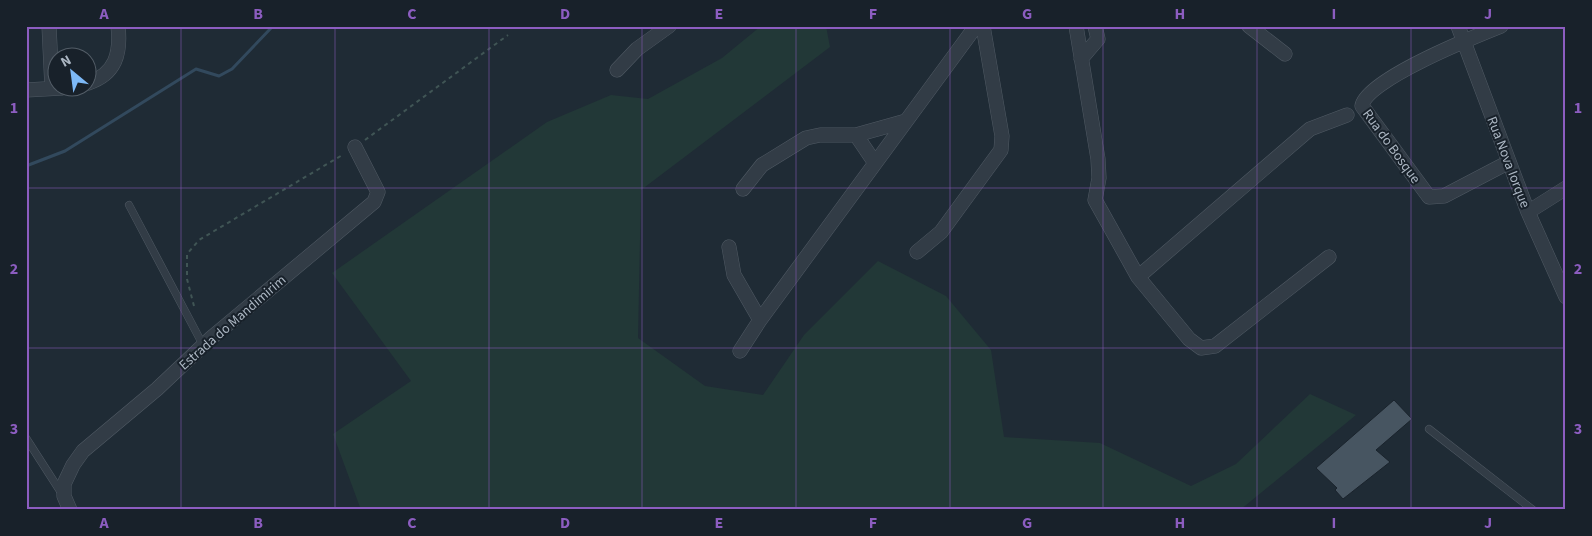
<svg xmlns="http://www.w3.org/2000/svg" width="1592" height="536" viewBox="0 0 1592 536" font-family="'Source Sans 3',sans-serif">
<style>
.green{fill:#223837}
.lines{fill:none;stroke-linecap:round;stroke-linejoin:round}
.stream{stroke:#32495d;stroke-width:3}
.building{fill:#475561;stroke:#1a232c}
.lane-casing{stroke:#505a64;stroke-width:8}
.street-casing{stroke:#505a64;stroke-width:15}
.path{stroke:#405555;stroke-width:2;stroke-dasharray:4 4;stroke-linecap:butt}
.lane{stroke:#323c46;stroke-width:7}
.street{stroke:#323c46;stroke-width:14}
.grid{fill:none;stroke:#8c5dc0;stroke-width:1;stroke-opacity:0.55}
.labels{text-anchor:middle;stroke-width:4;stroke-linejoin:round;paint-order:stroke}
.street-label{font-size:14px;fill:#acb7c3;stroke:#18212a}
.neatline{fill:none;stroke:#8c5dc0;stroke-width:2}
.grid-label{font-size:16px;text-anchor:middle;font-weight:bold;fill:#8c5dc0}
</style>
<rect width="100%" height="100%" fill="#1f2b35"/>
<path class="green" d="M761,26H826L830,47L641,190L638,338L705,386L763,395L804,335L878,261L946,296L991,350L1004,437L1100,443L1191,486L1236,464L1310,394L1356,415L1240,510H361L333,434L411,381L332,273L547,122L611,95L648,99L722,58Z"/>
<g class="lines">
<path class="stream" d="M26,166L65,151L196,69L219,76L232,69L273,26"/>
</g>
<path class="building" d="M1394,400L1412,419L1376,450L1390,462L1343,499L1335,490L1337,488L1316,468Z"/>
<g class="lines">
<defs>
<path id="lane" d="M129,205L203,345
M1429,429L1533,510
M26,438L62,494"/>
<path id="street" d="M49,26L52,88
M1076,26L1098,159L1099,178L1095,200L1138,277L1189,339L1201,348L1215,346L1329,257
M1249,26L1285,54
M1458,26L1528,212L1566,297
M1501,26C1476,36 1365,80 1362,106L1429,197L1444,196L1509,162
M1081,59L1098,39L1095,26
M617,70L637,49L669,26
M88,83C116,74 121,53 118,26
M26,90L62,88
M856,135L875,163
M743,189L762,165L806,138L820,135H856L906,121
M1528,212L1566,188
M729,247L734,275L760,320
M917,252L941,232L1001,150L1002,136L983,26
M1138,277L1310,129L1347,115
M740,351L760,320L976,26
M70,510L64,496V484L73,465L83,451L157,389L211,338L374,202L378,192L355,147"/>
</defs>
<use href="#lane" class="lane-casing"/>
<use href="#street" class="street-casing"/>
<path class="path" d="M365,140L508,35
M194,306L187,279V254L199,240L344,154"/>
<use href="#lane" class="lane"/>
<use href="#street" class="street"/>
</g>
<path class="grid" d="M181,26V510M335,26V510M489,26V510M642,26V510M796,26V510M950,26V510M1103,26V510M1257,26V510M1411,26V510M26,188H1566M26,348H1566"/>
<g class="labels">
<g class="street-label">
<text transform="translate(1392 146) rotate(54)" y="5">Rua do Bosque</text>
<text transform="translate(1509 162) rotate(69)" y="5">Rua Nova Iorque</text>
<text transform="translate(232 322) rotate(-41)" y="5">Estrada do Mandimirim</text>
</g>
</g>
<rect width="1592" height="536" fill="none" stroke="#18212a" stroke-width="55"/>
<g transform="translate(72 72) rotate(331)"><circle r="24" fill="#18212a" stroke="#535d67"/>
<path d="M0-4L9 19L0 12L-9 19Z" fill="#7db9f7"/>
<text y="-8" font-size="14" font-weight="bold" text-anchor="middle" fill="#acb7c3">N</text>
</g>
<rect x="28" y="28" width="1536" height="480" class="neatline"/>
<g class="grid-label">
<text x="104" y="19">A</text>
<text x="258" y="19">B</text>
<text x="412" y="19">C</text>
<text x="565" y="19">D</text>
<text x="719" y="19">E</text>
<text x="873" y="19">F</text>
<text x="1027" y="19">G</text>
<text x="1180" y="19">H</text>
<text x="1334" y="19">I</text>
<text x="1488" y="19">J</text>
<text x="14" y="113">1</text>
<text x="1578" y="113">1</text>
<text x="14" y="274">2</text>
<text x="1578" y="274">2</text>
<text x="14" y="434">3</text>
<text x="1578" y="434">3</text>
<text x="104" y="528">A</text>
<text x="258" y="528">B</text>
<text x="412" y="528">C</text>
<text x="565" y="528">D</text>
<text x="719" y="528">E</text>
<text x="873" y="528">F</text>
<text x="1027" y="528">G</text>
<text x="1180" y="528">H</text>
<text x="1334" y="528">I</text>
<text x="1488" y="528">J</text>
</g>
</svg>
